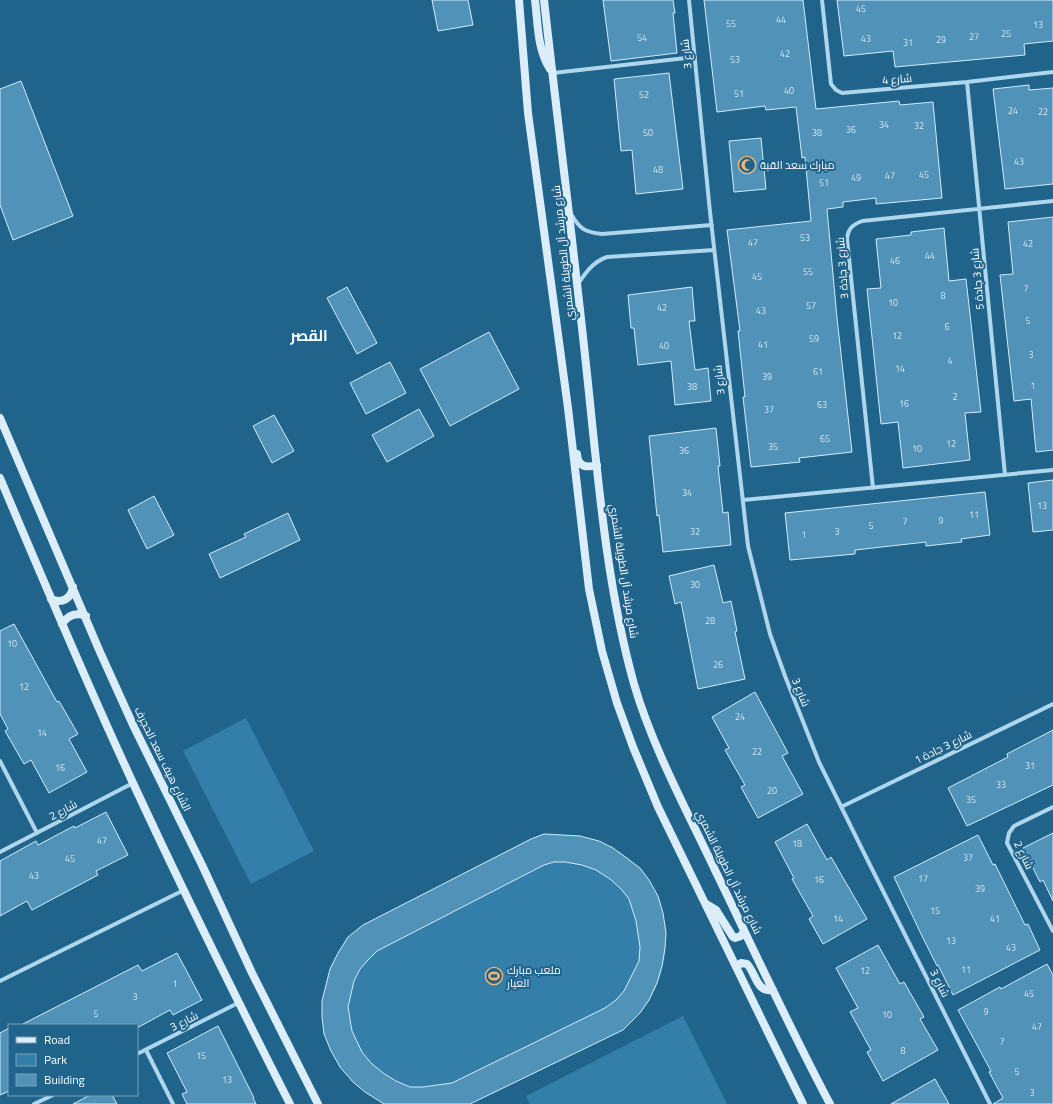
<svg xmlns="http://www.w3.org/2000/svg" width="1053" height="1104" viewBox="0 0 1053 1104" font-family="'Titillium Web',Cairo,sans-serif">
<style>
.green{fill:#347faa}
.building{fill:#5192b8;stroke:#d3ebf9;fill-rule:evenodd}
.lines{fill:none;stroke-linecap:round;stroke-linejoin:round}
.street{stroke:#aed6ec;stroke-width:4}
.secondary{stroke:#daedf9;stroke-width:8}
.labels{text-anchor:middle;stroke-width:4;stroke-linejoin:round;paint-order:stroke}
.number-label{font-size:9px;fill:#d4e4ed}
.street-label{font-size:11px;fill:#fff;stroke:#20648c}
.poi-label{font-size:11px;fill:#fff;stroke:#20648c;text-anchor:start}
.district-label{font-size:15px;font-weight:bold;fill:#fff;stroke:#20648c}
</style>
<rect width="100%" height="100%" fill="#20648c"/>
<path class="green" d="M246,718L314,851L251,884L183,751Z
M544,834C563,834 581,835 598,841C664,865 684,943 649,1001C642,1012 632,1021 623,1030L470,1104H384L365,1092L353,1082L340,1067L331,1051L324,1034L322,1017V1001L330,969L338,953L348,937L363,925L531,839Z
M683,1016L727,1104H530L526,1096Z"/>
<path class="building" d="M432,0H468L473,25L438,31Z
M603,0H673L675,13H673L677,53L611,61Z
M704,0H803L816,109L899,101L900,105L933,102L942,198L876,204V198L843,202V207L827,209L837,318L852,452L799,458L800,462L751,467L743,397H745L738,331H740L727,230L811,221L805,157L802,158L796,107L766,110L765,106L717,112Z
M837,0H1053V41L1024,44L1025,55L895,67L893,51L844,56Z
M669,73L683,189L636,194L632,150L621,151L614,79Z
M21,81L73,216L13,240L0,205V89Z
M1029,85V90L1053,88V184L1005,189L993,89Z
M761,138L766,189L734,192L729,141Z
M1053,217V450L1036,452L1031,399L1014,401L1000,275L1013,274L1008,222Z
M944,228L949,281L966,279L981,412L965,413L970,460L903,468L898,422L881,424L867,289L881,288L876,239L911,235V232Z
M347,287L377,343L357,354L327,298Z
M692,287L695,321H689L695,370L708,368L711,401L675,405L671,361L638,365L634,328H631L628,295Z
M489,332L519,389L450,426L420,369Z
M390,362L406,393L366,414L350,383Z
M419,409L434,436L387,462L372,435Z
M274,415L294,451L272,463L253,426Z
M716,428L720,466H718L723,513L728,512L731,545L663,552L659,515L657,516L649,436Z
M1053,480V530L1033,532L1028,483Z
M985,492L990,535L961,539L962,542L926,546V542L855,550V554L790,560L785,513Z
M154,496L174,535L147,549L128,510Z
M288,513L300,540L220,578L209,554L246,537L244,534Z
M714,565L723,603L731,601L737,631L735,632L745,679L698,689L681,602L675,604L669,576Z
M14,624L57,702L59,701L78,734L69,739L87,772L49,793L31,760L24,764L5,731L8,729L0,714V631Z
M755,692L788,753L782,756L803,794L758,818L741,787L745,785L725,750L729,748L712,717Z
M1053,730V785L967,826L948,788L1008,757L1007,754Z
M106,812L128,855L96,871L98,875L32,910L27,901L0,916V861L36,841L38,845L74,826L75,828Z
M807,824L827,860L831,857L867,919L823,944L809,919L813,916L792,879L794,878L775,842Z
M1053,833V901L1043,880L1040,882L1023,848Z
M544,834L580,836L599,841L613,848L640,868L649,880L658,896L663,913L666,933L665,948L662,966L657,983L649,1000L640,1013L623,1030L470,1104H384L365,1092L353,1082L340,1067L331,1051L324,1034L322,1017V1001L330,969L338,953L348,937L363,925L531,839ZM554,862H565L582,865L596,870L610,879L621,889L629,899L636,921L640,947L639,961L624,991L616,1000L605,1008L452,1083L423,1087H410L396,1081L383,1073L371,1063L362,1052L352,1031L348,1007L354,981L360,969L368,960L377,951L544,865Z
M978,835L993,865L995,864L1025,925L1028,924L1040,950L953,995L938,965L937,966L922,936L894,877Z
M878,945L900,984L904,982L924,1017L920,1019L938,1050L883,1081L867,1052L871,1050L850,1012L858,1008L836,968Z
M177,953L202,1000L173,1015L170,1010L137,1028V1025H21L138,965L142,971Z
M1047,964L1053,975V1104H993L1003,1098L989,1072L991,1071L958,1010L1000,987L1001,989Z
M218,1026L254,1098H253L256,1104H187L182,1094L187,1092L167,1053Z
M9,1028V1091L0,1095V1033Z
M935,1079L949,1104H891Z
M90,1095H112L117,1104H73Z"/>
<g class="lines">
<path class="street" d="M689,0L710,212L748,546L770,634L785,676L819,762L869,863L990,1104
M822,0L831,84L836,90L842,93L967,82L1053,72
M553,73L695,57
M967,82L1005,475
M571,214C580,229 584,232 602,234L712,225
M578,284C586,272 593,262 607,257L714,250
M873,488L847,239C848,229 852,225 862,221L1053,201
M743,500L1053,470
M0,761L37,833
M841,807L1053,704
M1053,807L1014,826L1009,833L1007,843L1053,931
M0,852L133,783
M0,981L184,890
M146,1050L173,1104
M137,1054L238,1003
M34,1104L53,1095"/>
<path class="secondary" d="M519,0L528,113L568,408L589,589L602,651L617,703L633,747L658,807L803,1104
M535,0C538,23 537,49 550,69
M544,0C558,125 574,250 587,374C598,477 606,584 634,684C652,746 687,811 715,870C753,948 789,1027 830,1104
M0,418L100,652L134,727L202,865L252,973L318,1104
M577,454C578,467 586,468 597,465
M0,478C43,580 86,682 133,783C183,891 236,998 290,1104
M51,599C62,604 71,599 73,587
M62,624C68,615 76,612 86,616
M706,904L716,910L733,937L735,938L741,936L744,931L743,928
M736,967L741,963L747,964C756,973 756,993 773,990"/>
</g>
<defs>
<symbol id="mosque-ring" viewBox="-11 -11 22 22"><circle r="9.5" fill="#20648c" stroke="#f9b76f" stroke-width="1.5"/><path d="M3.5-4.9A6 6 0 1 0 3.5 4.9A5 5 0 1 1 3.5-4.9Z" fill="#f9b76f"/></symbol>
<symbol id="stadium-ring" viewBox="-11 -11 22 22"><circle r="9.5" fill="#20648c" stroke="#f9b76f" stroke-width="1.5"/><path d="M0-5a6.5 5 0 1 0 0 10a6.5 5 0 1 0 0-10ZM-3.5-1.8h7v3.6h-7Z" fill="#f9b76f"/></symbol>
</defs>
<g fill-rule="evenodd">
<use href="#mosque-ring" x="737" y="155" width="20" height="20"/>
<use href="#stadium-ring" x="484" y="966" width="20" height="20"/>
</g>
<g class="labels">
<g class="number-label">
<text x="861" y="12">45</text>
<text x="781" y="23">44</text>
<text x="731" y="27">55</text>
<text x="1038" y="28">13</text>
<text x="1006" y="37">25</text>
<text x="974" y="40">27</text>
<text x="642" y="41">54</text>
<text x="866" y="42">43</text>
<text x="941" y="43">29</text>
<text x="908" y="46">31</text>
<text x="785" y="57">42</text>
<text x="735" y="63">53</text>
<text x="789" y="94">40</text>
<text x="739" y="97">51</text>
<text x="644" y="98">52</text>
<text x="1013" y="114">24</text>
<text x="1043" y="115">22</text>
<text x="884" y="128">34</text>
<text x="919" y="129">32</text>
<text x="851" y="133">36</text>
<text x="648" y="136">50</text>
<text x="817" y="136">38</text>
<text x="1019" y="165">43</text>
<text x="658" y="173">48</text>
<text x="924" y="178">45</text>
<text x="890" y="179">47</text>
<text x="856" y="181">49</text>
<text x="824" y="186">51</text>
<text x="805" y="241">53</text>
<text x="753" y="246">47</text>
<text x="1028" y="247">42</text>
<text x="930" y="259">44</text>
<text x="895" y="264">46</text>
<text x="808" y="275">55</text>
<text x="757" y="280">45</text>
<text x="1026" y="292">7</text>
<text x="943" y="299">8</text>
<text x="893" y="306">10</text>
<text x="811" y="309">57</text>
<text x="662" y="311">42</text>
<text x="761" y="314">43</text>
<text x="1028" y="324">5</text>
<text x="947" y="330">6</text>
<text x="897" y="339">12</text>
<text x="814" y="342">59</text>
<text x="763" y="348">41</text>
<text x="664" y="349">40</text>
<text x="1031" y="358">3</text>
<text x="950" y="364">4</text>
<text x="900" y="372">14</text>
<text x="818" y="375">61</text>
<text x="767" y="380">39</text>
<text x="1033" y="389">1</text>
<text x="692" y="390">38</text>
<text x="955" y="400">2</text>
<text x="904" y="407">16</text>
<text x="822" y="408">63</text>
<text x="769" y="413">37</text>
<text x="825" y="442">65</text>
<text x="951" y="447">12</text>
<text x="773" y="450">35</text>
<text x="917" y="452">10</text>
<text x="684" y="454">36</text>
<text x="687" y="496">34</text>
<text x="1042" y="509">13</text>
<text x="974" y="518">11</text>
<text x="941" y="524">9</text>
<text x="905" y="525">7</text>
<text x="871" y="529">5</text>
<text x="695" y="535">32</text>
<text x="837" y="535">3</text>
<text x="804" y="538">1</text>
<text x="695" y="588">30</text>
<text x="710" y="624">28</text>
<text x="12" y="647">10</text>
<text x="718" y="668">26</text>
<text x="24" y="690">12</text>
<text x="740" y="720">24</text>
<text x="42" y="736">14</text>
<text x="757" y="755">22</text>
<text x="1030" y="769">31</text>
<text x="60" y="771">16</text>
<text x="1001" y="788">33</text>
<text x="772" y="794">20</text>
<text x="971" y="803">35</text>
<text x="102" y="844">47</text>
<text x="797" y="847">18</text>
<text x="968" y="861">37</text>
<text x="70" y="862">45</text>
<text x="34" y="879">43</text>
<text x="923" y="882">17</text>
<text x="819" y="883">16</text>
<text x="980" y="892">39</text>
<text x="935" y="914">15</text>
<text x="838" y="922">14</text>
<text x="995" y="922">41</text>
<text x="951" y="944">13</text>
<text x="1011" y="951">43</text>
<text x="966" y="973">11</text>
<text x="865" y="974">12</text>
<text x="175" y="987">1</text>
<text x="1029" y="997">45</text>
<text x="135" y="1000">3</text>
<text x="986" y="1015">9</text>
<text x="96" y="1017">5</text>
<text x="887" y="1018">10</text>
<text x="1037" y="1030">47</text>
<text x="1002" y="1045">7</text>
<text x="903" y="1054">8</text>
<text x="201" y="1059">15</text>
<text x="1017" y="1075">5</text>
<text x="227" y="1083">13</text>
<text x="1032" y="1096">3</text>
</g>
<g class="street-label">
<text transform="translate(686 54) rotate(-96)" y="4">شارع 3</text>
<text transform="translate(897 79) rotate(-5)" y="4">شارع 4</text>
<text transform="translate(563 253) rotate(-96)" y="4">شارع مرشد آل الطويلة الشمري</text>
<text transform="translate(842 268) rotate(-94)" y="4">شارع 3 جادة 3</text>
<text transform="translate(977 279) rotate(-95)" y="4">شارع 3 جادة 5</text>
<text transform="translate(719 380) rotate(-96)" y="4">شارع 3</text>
<text transform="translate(624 571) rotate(81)" y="4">شارع مرشد آل الطويلة الشمري</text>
<text transform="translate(801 692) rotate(68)" y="4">شارع 3</text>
<text transform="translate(943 747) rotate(-26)" y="4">شارع 3 جادة 1</text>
<text transform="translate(163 759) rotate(64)" y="4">الشارع هيف سعد الحجرف</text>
<text transform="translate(63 810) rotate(-28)" y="4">شارع 2</text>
<text transform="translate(1024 855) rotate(64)" y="4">شارع 2</text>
<text transform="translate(729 872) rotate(64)" y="4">شارع مرشد آل الطويلة الشمري</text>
<text transform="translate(940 983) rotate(63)" y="4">شارع 3</text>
<text transform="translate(184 1021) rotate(-27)" y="4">شارع 3</text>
</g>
<g class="poi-label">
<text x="760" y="169">مبارك سعد القبة</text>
<text x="507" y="974">ملعب مبارك<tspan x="507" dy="13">العيار</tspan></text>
</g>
<g class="district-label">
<text x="309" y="341">القصر</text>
</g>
</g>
<rect x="8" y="1024" width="130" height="72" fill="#20648c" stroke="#79a2ba"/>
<rect x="16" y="1037" width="20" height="6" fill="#daedf9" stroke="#79a2ba"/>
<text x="44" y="1044" font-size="12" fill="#ffffff">Road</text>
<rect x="16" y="1054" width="20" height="12" fill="#347faa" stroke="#79a2ba"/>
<text x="44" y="1064" font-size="12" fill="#ffffff">Park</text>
<rect x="16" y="1074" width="20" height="12" fill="#5192b8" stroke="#79a2ba"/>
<text x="44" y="1084" font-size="12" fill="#ffffff">Building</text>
</svg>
